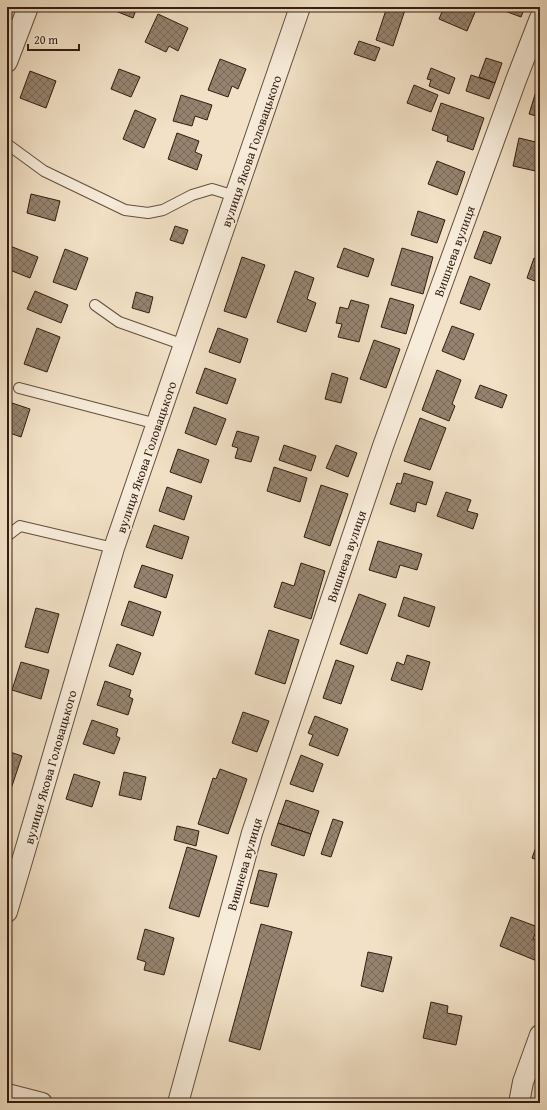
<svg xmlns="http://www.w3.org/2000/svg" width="547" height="1110" viewBox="0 0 547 1110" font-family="'Gentium Book Plus',serif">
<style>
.building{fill:url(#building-cross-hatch);stroke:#331d11}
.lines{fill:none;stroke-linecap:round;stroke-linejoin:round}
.service-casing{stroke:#634e3e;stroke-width:12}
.minor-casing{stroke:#634e3e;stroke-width:22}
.service{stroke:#f7ecda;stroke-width:10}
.minor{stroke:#f7ecda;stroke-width:20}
.labels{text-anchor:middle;stroke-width:3.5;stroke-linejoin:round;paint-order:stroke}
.street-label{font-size:13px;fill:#331d11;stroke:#f7ecda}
</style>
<defs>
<pattern id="building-cross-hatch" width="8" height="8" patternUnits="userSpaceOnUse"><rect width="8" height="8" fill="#96836f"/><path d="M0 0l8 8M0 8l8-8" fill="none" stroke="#7b6b5a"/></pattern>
</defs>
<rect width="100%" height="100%" fill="#f2e1c6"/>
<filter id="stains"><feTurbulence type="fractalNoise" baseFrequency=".005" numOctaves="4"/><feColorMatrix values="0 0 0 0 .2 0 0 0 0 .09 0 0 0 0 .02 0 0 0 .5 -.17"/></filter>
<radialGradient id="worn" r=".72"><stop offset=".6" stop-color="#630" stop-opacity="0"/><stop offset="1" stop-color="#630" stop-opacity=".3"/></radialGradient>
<path class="building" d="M7,7H12L10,13L7,12Z
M114,7H137L133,18L113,10Z
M387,7H406L393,46L376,40Z
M444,7H469L476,10L467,31L439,19Z
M494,7H525L521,17Z
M158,14L188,28L178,51L169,46L166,52L145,42Z
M359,41L380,48L375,61L354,54Z
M486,58L502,63L495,83L479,77Z
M220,59L246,69L238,89L232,86L228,97L208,90Z
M431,68L455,78L449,94L429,86L431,80L427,79Z
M119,69L140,77L131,97L111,89Z
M30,71L56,81L46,108L20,98Z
M471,75L495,83L489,99L466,91Z
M414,85L438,95L431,112L407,103Z
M538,85L540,86V117L529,114Z
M181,95L212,105L207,120L195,116L192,126L173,121Z
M441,103L484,118L473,150L447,141L448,136L432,130Z
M135,110L156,119L144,148L123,139Z
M177,133L199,141L195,152L202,155L197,170L168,159Z
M519,138L540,143V172L513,166Z
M437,161L465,172L457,195L428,184Z
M31,194L60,201L55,221L27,213Z
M418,211L445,220L437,243L411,235Z
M175,226L188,230L183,244L170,240Z
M484,231L501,237L491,264L474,258Z
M10,246L38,257L30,278L7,269V256Z
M344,248L374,259L368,277L337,267Z
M402,248L433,257L423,294L391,285Z
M65,249L88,258L76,290L53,282Z
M242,257L265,265L246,318L224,311Z
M534,258L540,260V283L527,278Z
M295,271L314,278L307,299L316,303L306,332L277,322Z
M470,276L490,284L480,310L460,303Z
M35,291L68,305L61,323L27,309Z
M136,292L153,297L149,313L132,308Z
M390,298L414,305L406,334L381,327Z
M351,300L369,305L359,342L338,337L342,324L336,323L340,307L348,309Z
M452,326L474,334L464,360L442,351Z
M37,328L60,337L47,372L24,364Z
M218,328L248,339L240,363L209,352Z
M374,340L400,349L386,388L360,379Z
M205,368L236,379L227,404L196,393Z
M437,370L461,380L452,404L455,406L449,421L422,410Z
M332,373L348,378L341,403L325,399Z
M480,385L507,395L502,408L475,398Z
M9,402L30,409L21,437L7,432V409Z
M194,407L226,419L216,445L185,433Z
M420,418L446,428L430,470L404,461Z
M237,431L259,437L251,462L235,458L238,448L232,446Z
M284,445L316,456L311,471L279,460Z
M336,445L357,453L348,477L326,468Z
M178,449L209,460L201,483L170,472Z
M274,467L307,478L300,502L267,491Z
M404,473L433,482L426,505L417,502L415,512L390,504L397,483L401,484Z
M321,485L348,494L330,546L304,537Z
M167,487L192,496L184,520L159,511Z
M446,492L471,500L467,511L478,514L473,529L437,516Z
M154,525L189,537L182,559L146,547Z
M378,541L422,554L417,570L400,565L396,578L369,570Z
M301,563L325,571L311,619L274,607L282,582L294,586Z
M142,565L173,575L166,598L134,587Z
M359,594L386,604L367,654L340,644Z
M404,597L435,607L429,627L398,616Z
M129,601L161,612L153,636L121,625Z
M36,608L59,614L48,653L25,647Z
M269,630L299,640L285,684L255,674Z
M117,644L141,653L133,675L109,666Z
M407,655L430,662L422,690L391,680L397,662L404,665Z
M336,660L354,666L341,704L323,698Z
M21,662L49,670L41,699L12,690Z
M105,681L131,690L129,697L133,699L128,715L97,705Z
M243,712L269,721L257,752L232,743Z
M315,716L348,729L338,756L309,745L313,735L308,733Z
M92,720L118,729L116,736L120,738L114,754L83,744Z
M7,751L22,756L7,801Z
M301,755L323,764L313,792L290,784Z
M220,769L247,779L228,834L198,824L213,778L216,779Z
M124,772L146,777L141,800L119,795Z
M74,774L100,782L92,807L66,799Z
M286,800L319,811L311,834L278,823Z
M333,819L343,822L331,857L321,854Z
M278,823L311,834L304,856L271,845Z
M177,826L199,831L196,846L174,840Z
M540,836V861L532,858Z
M187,847L217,856L199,917L169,908Z
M259,870L277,874L268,907L250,903Z
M511,917L538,927L533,939L540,942V953L537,961L500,946Z
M261,924L292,932L260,1050L229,1041Z
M145,929L174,938L164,975L144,970L146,962L137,959Z
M368,952L392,957L383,992L361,986Z
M431,1002L448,1006L447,1013L462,1016L456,1045L423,1038Z"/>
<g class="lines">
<defs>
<path id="service" d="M7,144L44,171L125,210L148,213L163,210L192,195L212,189L235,196
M95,305L119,322L184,345
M19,388L157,424
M7,536L20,526L114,548"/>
<path id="minor" d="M7,62L28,7
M7,912L114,548L300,7
M7,1094L42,1103
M178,1103L252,833L383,446L516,80L540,18
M519,1103L523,1082L540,1035"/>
</defs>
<use href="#service" class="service-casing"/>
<use href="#minor" class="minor-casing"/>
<use href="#service" class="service"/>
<use href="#minor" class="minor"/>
</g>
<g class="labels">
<g class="street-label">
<text transform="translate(251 151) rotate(-71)" y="5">вулиця Якова Головацького</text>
<text transform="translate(454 251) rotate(-70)" y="5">Вишнева вулиця</text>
<text transform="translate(146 457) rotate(-71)" y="5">вулиця Якова Головацького</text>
<text transform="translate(346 556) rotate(-71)" y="5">Вишнева вулиця</text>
<text transform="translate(50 767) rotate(-74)" y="5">вулиця Якова Головацького</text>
<text transform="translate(244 864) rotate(-74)" y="5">Вишнева вулиця</text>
</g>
</g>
<rect width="547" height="1110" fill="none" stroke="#f2e1c6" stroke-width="24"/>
<rect x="8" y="8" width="531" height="1094" fill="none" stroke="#331d11" stroke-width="2"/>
<rect x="12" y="12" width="523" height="1086" fill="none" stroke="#331d11"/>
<path d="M28 44v6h51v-6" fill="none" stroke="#331d11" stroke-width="2"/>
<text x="34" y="44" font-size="12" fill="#331d11" stroke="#f7ecda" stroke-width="3" paint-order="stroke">20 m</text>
<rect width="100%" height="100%" filter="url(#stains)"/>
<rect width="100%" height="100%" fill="url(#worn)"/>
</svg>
